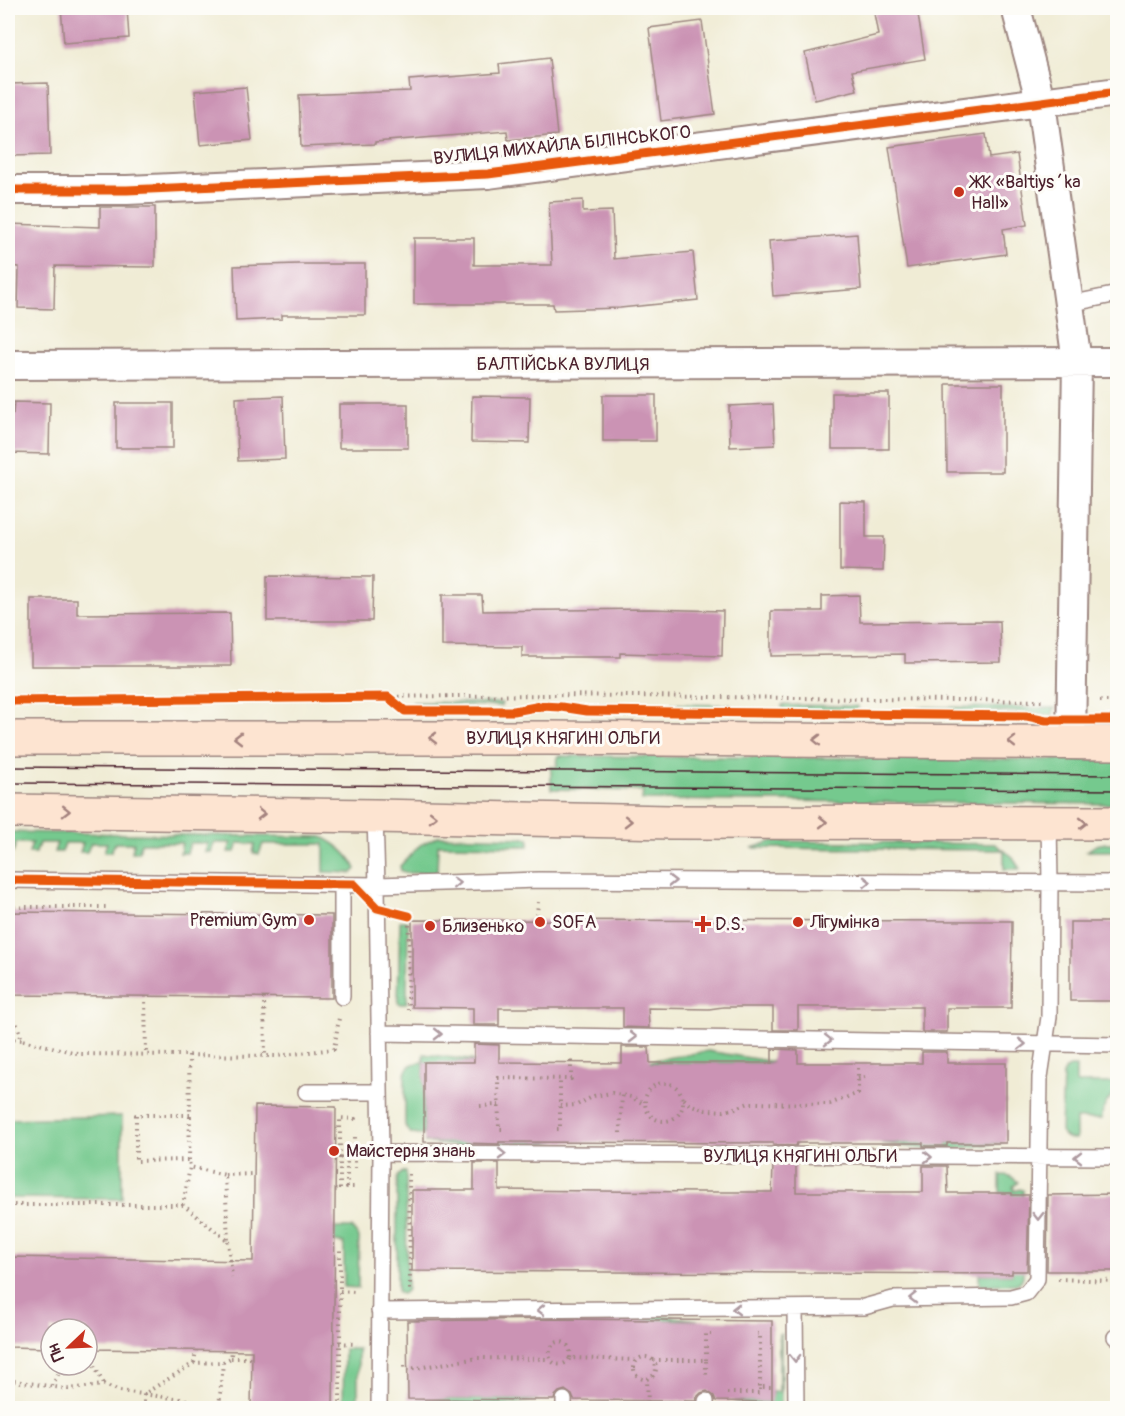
<svg xmlns="http://www.w3.org/2000/svg" width="1125" height="1416" viewBox="0 0 1125 1416" font-family="Pangolin,sans-serif">
<style>
.green{fill:#74c98e;stroke:#5f745c;stroke-width:1.5}
.building{fill:#cb93b4}
.lines{fill:none;stroke-linecap:round;stroke-linejoin:round}
.service-casing{stroke:#9d8680;stroke-width:18}
.minor-casing{stroke:#9d8680;stroke-width:32}
.secondary-casing{stroke:#9d8680;stroke-width:36}
.path{stroke:#9d8680;stroke-width:4;stroke-dasharray:1.5 4.5;stroke-linecap:butt}
.service{stroke:#fff;stroke-width:15}
.minor{stroke:#fff;stroke-width:28}
.secondary{stroke:#fde4d1;stroke-width:33}
.tram{stroke:#4a1f2b;stroke-width:1.5}
.cycleway-casing{stroke:#fdfcf7;stroke-width:13}
.cycleway{stroke:#e8590c;stroke-width:9}
.oneway{stroke:#a4827e}
.oneway2{stroke:#ae9aa0}
.poi-dot{fill:#c8321e;stroke:#fdfcf7;stroke-width:2}
.labels{text-anchor:middle;stroke-width:6;stroke-linejoin:round;paint-order:stroke}
.street-label{font-size:18px;fill:#4a1f2b;stroke:#fdfcf7}
.poi-label{font-size:18px;fill:#4a1f2b;stroke:#fdfcf7;text-anchor:start}
</style>
<rect width="100%" height="100%" fill="#fdfcf7"/>
<filter id="ink" filterUnits="userSpaceOnUse"><feTurbulence type="fractalNoise" baseFrequency=".0167" numOctaves="2"/><feDisplacementMap in="SourceGraphic" scale="12" xChannelSelector="R" yChannelSelector="G"/><feConvolveMatrix kernelMatrix="1 2 1 2 8 2 1 2 1" color-interpolation-filters="sRGB"/></filter>
<filter id="wash" filterUnits="userSpaceOnUse"><feTurbulence type="fractalNoise" baseFrequency=".008" numOctaves="4" result="noise"/><feDisplacementMap in="SourceGraphic" scale="24" xChannelSelector="R" yChannelSelector="G"/><feGaussianBlur stdDeviation="1.35" result="paint"/><feColorMatrix in="noise" values="0 0 0 0 0 0 0 0 0 0 0 0 0 0 0 0 0 1.4 0 .05"/><feComposite in="paint" operator="in"/></filter>
<g filter="url(#wash)">
<rect width="100%" height="100%" fill="#f0ecd5"/>
<path class="green" d="M412,702L502,703L501,706L419,705Z
M573,703L625,704V707H588Z
M668,704L730,705V709L668,708Z
M782,705L858,706V710L782,709Z
M919,707L1055,708L1052,715L1032,712L919,711Z
M558,756L1117,760V804L642,800L643,791L551,789V767H557Z
M8,832L322,837C337,844 349,854 356,869L352,873L324,872V844H263L259,854L253,853L255,844L238,843L235,852H228L231,843H214L211,852H205L208,843H190L187,853H180L182,843H141L139,852H132L134,843H115L111,852H104L107,843H91L87,852H80L83,843H65L62,852H54L57,843H39L36,853H29L32,843H16L13,853L8,852Z
M438,836L529,838V846L438,845L437,873H408L401,871L400,866L420,845Z
M773,841L995,844L1013,857L1020,869H1004V850L752,848Z
M1106,843H1117V851H1087L1096,845Z
M400,921H406L408,924L407,1002L405,1004H401L398,1002Z
M708,1051L780,1063H637Z
M424,1054L483,1062L424,1063V1135C415,1135 408,1135 405,1125V1075C407,1064 414,1063 424,1062Z
M1070,1067H1076V1083H1117V1092C1107,1099 1102,1107 1102,1119H1076V1139C1069,1139 1065,1139 1061,1132L1063,1074L1066,1069Z
M122,1116V1199L8,1198V1119Z
M424,1142H557L486,1150Z
M881,1143H1002L939,1151Z
M403,1172H406L407,1289L405,1292L402,1294L399,1293L397,1290V1179L398,1176Z
M1000,1175C1008,1175 1012,1176 1018,1182L1013,1187L1015,1191L1019,1189L1023,1190L1024,1226L1012,1227V1193H1000Z
M335,1228H352L359,1237L358,1288L344,1287V1243L334,1242Z
M1012,1238H1024L1023,1277L1020,1282L1016,1284L979,1285V1274H1012Z
M636,1312L698,1320L571,1319Z
M779,1334H781V1402L780,1406C766,1412 747,1404 733,1401L771,1402L772,1392H779Z
M344,1349H358V1408H343Z
M419,1399L538,1400L486,1408Z"/>
<g id="blocks">
<path class="building" d="M61,8H127L129,38L64,43Z
M907,8H917L925,59L852,71L857,90L815,100L805,53L878,35L874,13Z
M702,21L715,114L661,121L649,28Z
M549,58L557,135L508,140L507,131L375,142V144L301,147L299,95L410,91L409,80L500,73L499,64Z
M48,83L50,155L10,156L8,84Z
M246,87L252,140L200,145L195,91Z
M986,134L989,158L1017,154L1027,225L1003,229L1006,254L907,268L889,147Z
M583,200V212L612,211L614,259L693,252L698,300L620,308L554,310L553,304H414V238H474V265H552L549,202Z
M100,207H155V267L55,266L54,309L18,308L19,267L8,266V224L100,227Z
M857,234L861,289L773,296L769,241Z
M299,264H365V315H282V319L236,321L234,266Z
M946,384H1003V472H947Z
M832,393H889V449H832Z
M603,395H656V441H603Z
M283,396L285,459L238,461L236,398Z
M472,396L530,397L529,443L471,442Z
M14,402L50,403L49,454L8,453V414H13Z
M116,403H173V448H116Z
M339,404H408V448H339Z
M773,404L775,445L730,447L729,406Z
M840,501L866,502V537H884L883,571L840,570Z
M267,576L373,577L372,621H267Z
M442,595H482L483,611L649,609L723,611L722,656L620,653V657H522V647L442,646Z
M859,595L860,622L1000,621L1001,662L905,663V654L771,656V611H822V596Z
M31,599H77V614L230,613L231,666H31Z
M8,912L332,915V998L8,995Z
M412,920L1012,921L1011,1008H947V1032H922V1007H798V1030H773V1007H723L709,1009L648,1008L649,1028L623,1027V1008H499V1025H473V1008L412,1007Z
M1070,922H1118V1001H1070Z
M474,1044L499,1045V1062L622,1063V1047H649L650,1063H772V1049L798,1050V1063H922V1052H947V1063H1006V1143H947V1146H923V1143H797L796,1146L773,1145V1143L499,1142V1144L424,1142V1062H474Z
M255,1106L336,1107L333,1408H251L252,1351L87,1349V1329H51V1348L8,1347V1257L253,1261Z
M474,1163H499V1190L698,1192H772L773,1165H796V1192H923V1166H947L948,1193H1012V1195H1029L1027,1271H1012V1274L412,1271V1190H474Z
M1118,1194V1271H1047L1048,1195Z
M557,1319L772,1321V1402L716,1401L714,1396L707,1391L701,1393L697,1397L696,1401L574,1400L572,1395L565,1390L559,1392L555,1396L554,1400L408,1399L407,1321Z"/>
</g>
</g>
<g filter="url(#ink)">
<use href="#blocks" fill-opacity="0" stroke="#9d8680" stroke-width="1.5"/>
<g class="lines">
<defs>
<path id="service" d="M1069,304L1118,294
M375,816L377,885L381,1153L379,1408
M8,880L377,885L538,880L1118,883
M342,997V884
M379,1033L1118,1045
M306,1092H380
M381,1153L1118,1157
M795,1308L796,1408
M379,1311L864,1307L893,1299L1011,1297L1026,1293L1037,1279L1040,1077L1049,1017L1050,883L1049,822
M1115,1337H1118
M706,1401V1408
M564,1408V1400"/>
<path id="minor" d="M1016,8L1041,103L1077,362L1071,742
M8,190H127L488,174L1118,92
M8,365L1118,362"/>
<path id="secondary" d="M8,738H548L1118,743
M8,811L375,816L670,822L1118,823"/>
</defs>
<use href="#service" class="service-casing"/>
<use href="#minor" class="minor-casing"/>
<use href="#secondary" class="secondary-casing"/>
<path class="path" d="M8,701L551,695L1042,701
M1100,701H1118
M8,907H108
M537,915L538,902
M400,916H409L408,1010
M145,996L146,1055
M264,998L265,1056
M8,1016L16,1022L22,1040L81,1054L277,1056L334,1049L339,1018
M8,1039L22,1040
M189,1055L190,1115H136V1161L189,1160L190,1167L183,1205L228,1241L225,1175L190,1167
M858,1078L865,1077
M645 1102a19 19 0 1 1 38 0a19 19 0 1 1-38 0Z
M684,1099L689,1104L697,1107L706,1110L724,1111L733,1109L749,1103L830,1104L858,1093V1064
M480,1106L499,1105
M560,1106L577,1105L594,1096L612,1093L631,1097L644,1104
M502,1129H499L498,1078L571,1079V1058
M557,1129H560V1079
M620,1133L622,1094
M355,1137V1168
M340,1158V1118L355,1119V1123
M189,1160L190,1115
M409,1174L410,1290
M225,1175L254,1174
M335,1190H340V1158H347V1187H357
M8,1205H183
M228,1241L232,1277
M1058,1279L1118,1281
M340,1291L354,1292V1295
M757,1334H760V1387
M333,1343L357,1344
M634 1368a11 11 0 1 1 22 0a11 11 0 1 1-22 0Z
M87,1358H90L104,1384
M231,1358H252
M570,1358C574,1337 546,1336 550,1359C556,1367 565,1366 570,1358L637,1360
M653,1360H706V1378
M706,1360V1334H711
M223,1362L231,1358L232,1351
M194,1363L196,1350
M404,1366V1369L417,1368L478,1358L550,1359
M8,1380L68,1389L104,1385L120,1391L187,1400L214,1408
M52,1386L63,1365
M727,1393H760V1387H774
M144,1408V1394L194,1363L223,1362L219,1408
M340,1408V1248
M618,1408V1404L648,1405L647,1379"/>
<use href="#service" class="service"/>
<use href="#minor" class="minor"/>
<use href="#secondary" class="secondary"/>
<path class="tram" d="M8,767L1118,775
M8,783L1118,790"/>
<defs>
<path id="cycleway" d="M8,190H127L488,174L1118,92
M8,701L388,697L405,711H514L541,706L561,707L587,711L1027,716L1046,720H1118
M8,880L354,884L377,908L409,916"/>
</defs>
<use href="#cycleway" class="cycleway-casing"/>
<use href="#cycleway" class="cycleway"/>
</g>
<defs><path id="oneway-chevron" d="M-2-3.5L2.5 0L-2 3.5" fill="none" stroke-width="1.6" stroke-linecap="round" stroke-linejoin="round" transform="scale(1.5)"/></defs>
<g class="oneway">
<use href="#oneway-chevron" transform="translate(238 738) rotate(180)"/>
<use href="#oneway-chevron" transform="translate(433 738) rotate(180)"/>
<use href="#oneway-chevron" transform="translate(817 740) rotate(-179)"/>
<use href="#oneway-chevron" transform="translate(1012 742) rotate(-179)"/>
<use href="#oneway-chevron" transform="translate(66 811) rotate(1)"/>
<use href="#oneway-chevron" transform="translate(261 814) rotate(1)"/>
<use href="#oneway-chevron" transform="translate(433 817) rotate(1)"/>
<use href="#oneway-chevron" transform="translate(628 821) rotate(1)"/>
<use href="#oneway-chevron" transform="translate(823 822)"/>
<use href="#oneway-chevron" transform="translate(1083 823)"/>
</g>
<g class="oneway2">
<use href="#oneway-chevron" transform="translate(672 881)"/>
<use href="#oneway-chevron" transform="translate(867 882)"/>
<use href="#oneway-chevron" transform="translate(456 883) rotate(-2)"/>
<use href="#oneway-chevron" transform="translate(438 1034) rotate(1)"/>
<use href="#oneway-chevron" transform="translate(633 1037) rotate(1)"/>
<use href="#oneway-chevron" transform="translate(828 1040) rotate(1)"/>
<use href="#oneway-chevron" transform="translate(1022 1044) rotate(1)"/>
<use href="#oneway-chevron" transform="translate(502 1154) rotate(1)"/>
<use href="#oneway-chevron" transform="translate(928 1157) rotate(1)"/>
<use href="#oneway-chevron" transform="translate(1078 1157) rotate(-180)"/>
<use href="#oneway-chevron" transform="translate(1038 1216) rotate(90)"/>
<use href="#oneway-chevron" transform="translate(913 1298) rotate(179)"/>
<use href="#oneway-chevron" transform="translate(736 1309) rotate(180)"/>
<use href="#oneway-chevron" transform="translate(541 1310) rotate(180)"/>
<use href="#oneway-chevron" transform="translate(795 1358) rotate(89)"/>
</g>
</g>
<g class="poi-dot">
<circle cx="959" cy="192" r="6"/>
<circle cx="309" cy="920" r="6"/>
<circle cx="540" cy="922" r="6"/>
<circle cx="798" cy="922" r="6"/>
<path d="M700 915h6v6h6v6h-6v6h-6v-6h-6v-6h6z"/>
<circle cx="430" cy="926" r="6"/>
<circle cx="334" cy="1151" r="6"/>
</g>
<g class="labels">
<g class="street-label">
<text transform="translate(562 145) rotate(-6)" y="6">ВУЛИЦЯ МИХАЙЛА БІЛІНСЬКОГО</text>
<text x="563" y="370">БАЛТІЙСЬКА ВУЛИЦЯ</text>
<text x="563" y="744">ВУЛИЦЯ КНЯГИНІ ОЛЬГИ</text>
<text x="800" y="1162">ВУЛИЦЯ КНЯГИНІ ОЛЬГИ</text>
</g>
<g class="poi-label">
<text x="971" y="188">ЖК «Baltiysʹka<tspan x="971" dy="21">Hall»</tspan></text>
<text x="297" y="926" text-anchor="end">Premium Gym</text>
<text x="552" y="928">SOFA</text>
<text x="810" y="928">Лігумінка</text>
<text x="715" y="930">D.S.</text>
<text x="442" y="932">Близенько</text>
<text x="346" y="1157">Майстерня знань</text>
</g>
</g>
<rect width="1125" height="1416" fill="none" stroke="#fdfcf7" stroke-width="30"/>
<g transform="translate(69 1347) rotate(247)"><circle r="28" fill="#fdfcf7" stroke="#b5a4a5" stroke-width="1.5"/>
<path d="M0-4.5L10 22L0 15L-10 22Z" fill="#c8321e"/>
<text y="-9" font-size="16" font-weight="bold" text-anchor="middle" fill="#4a1f2b">Пн</text>
</g>
</svg>
